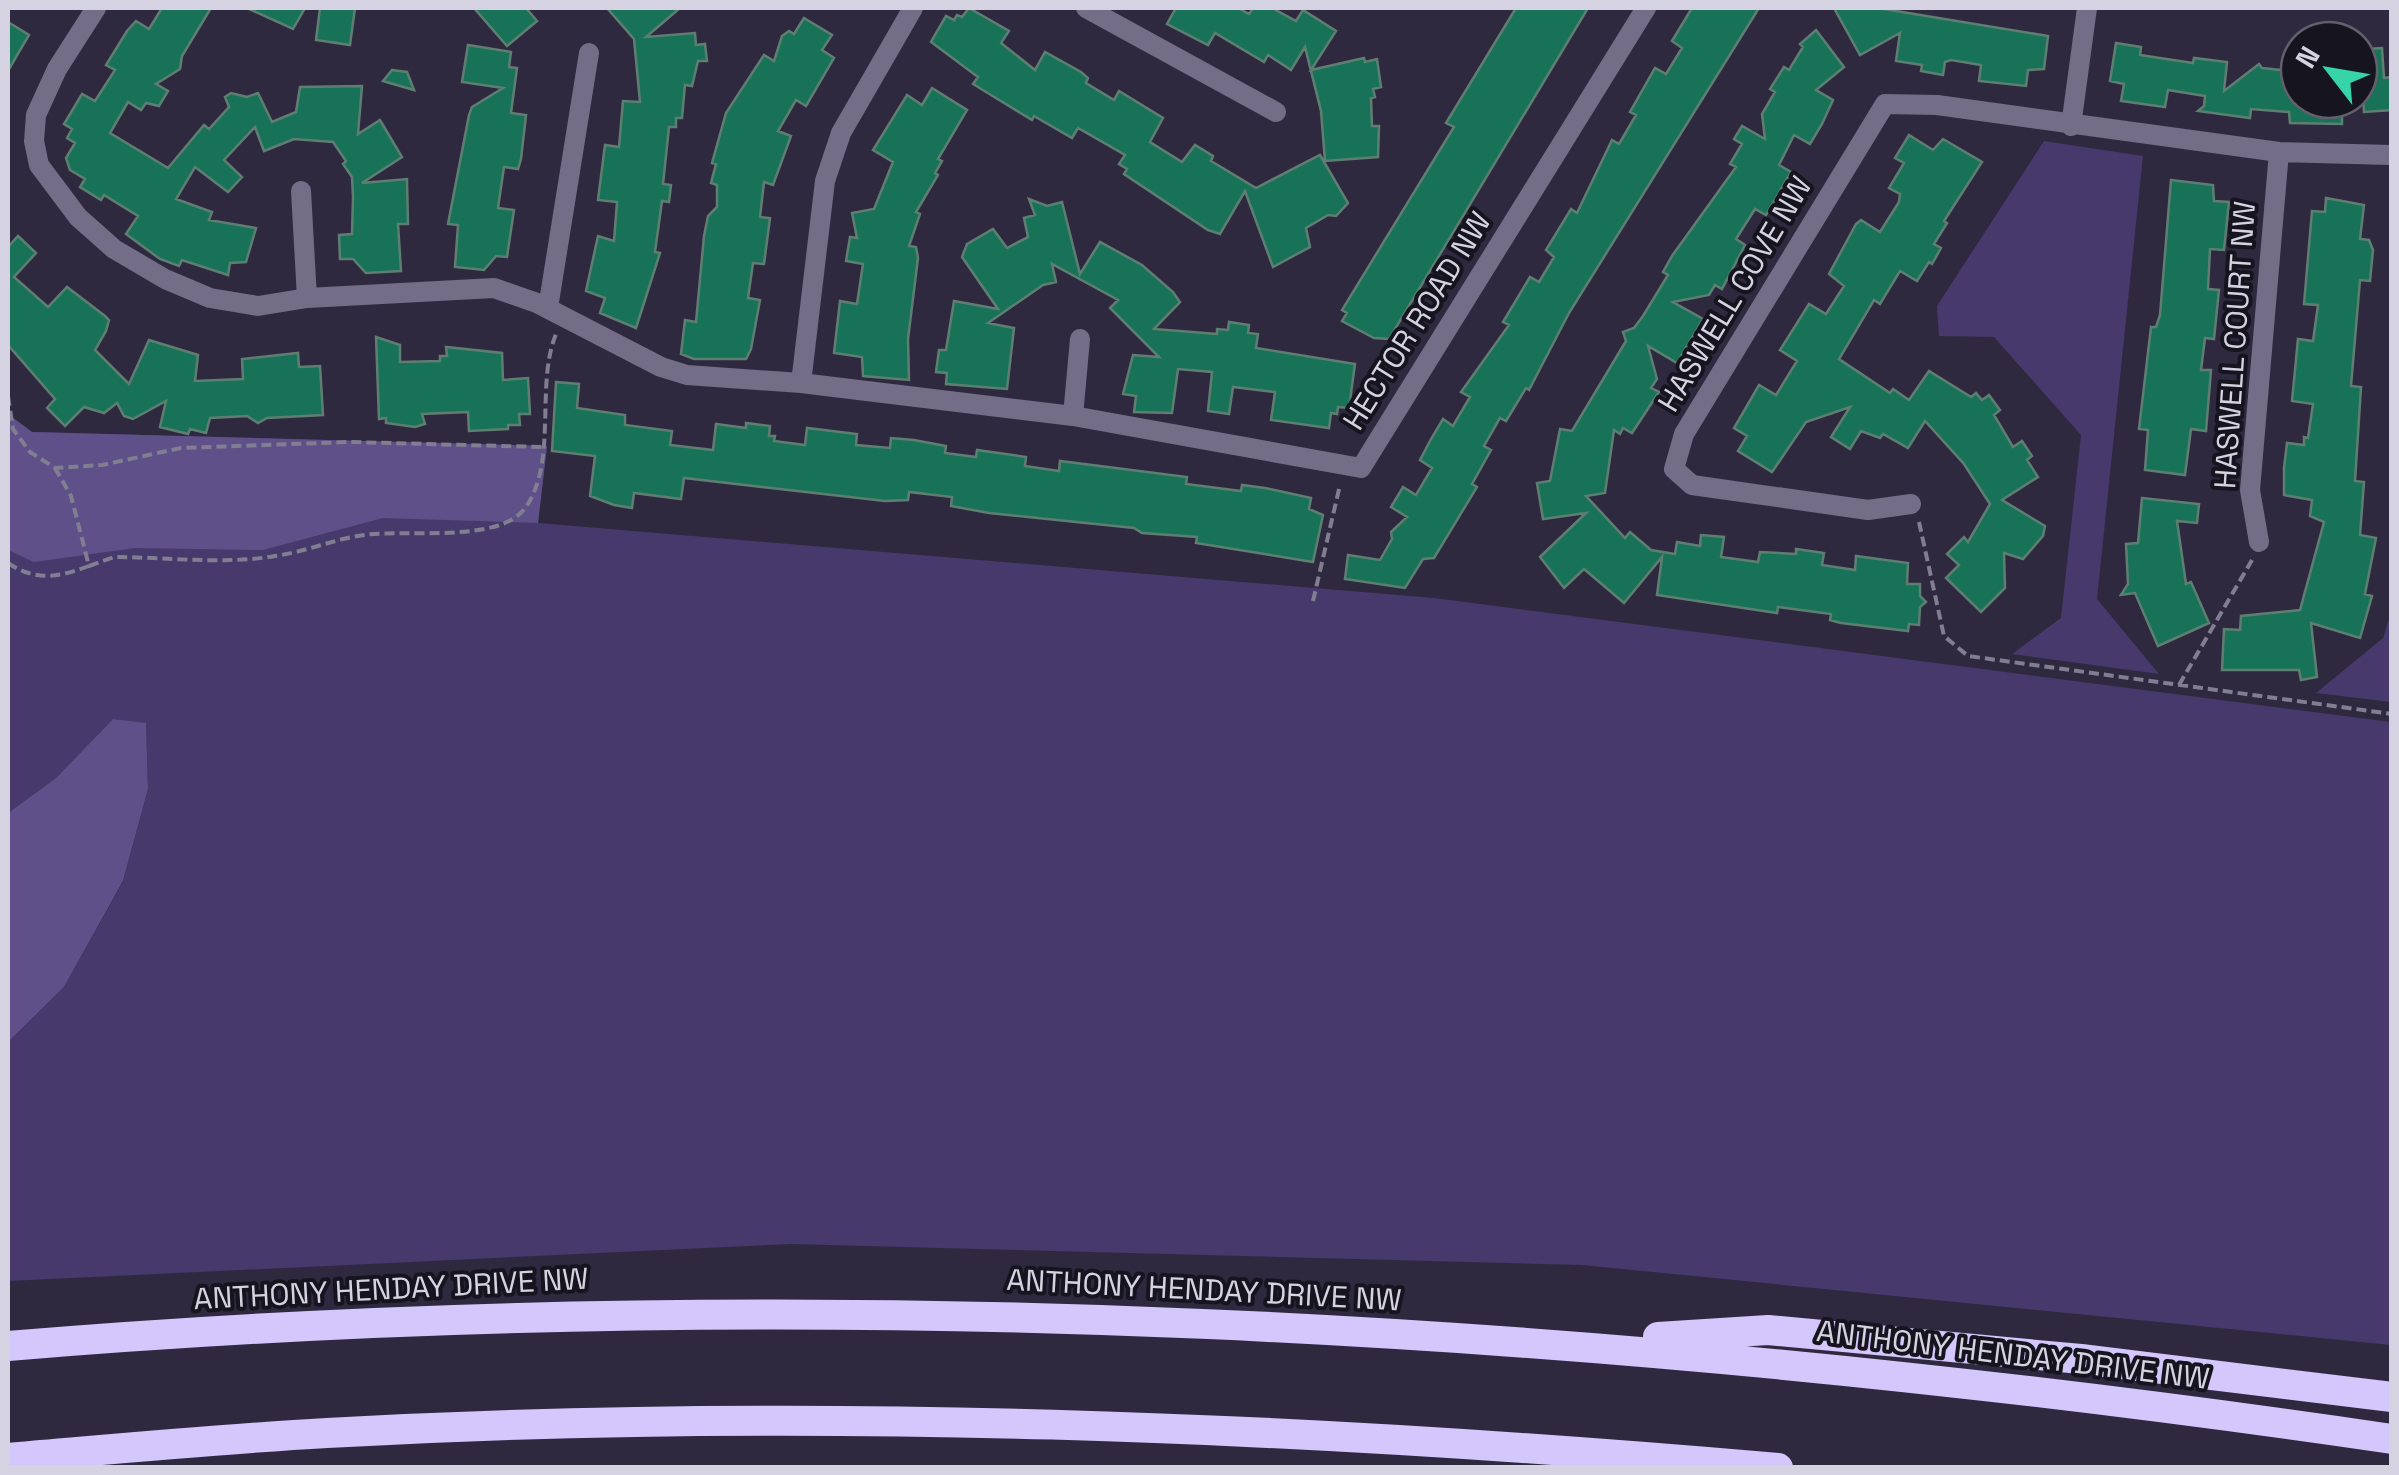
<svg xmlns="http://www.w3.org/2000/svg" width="2399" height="1475" viewBox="0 0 2399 1475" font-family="'Space Grotesk',sans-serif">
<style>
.green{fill:#47396c}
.forest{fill:#5f5089}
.building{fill:#177258;stroke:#5f7e72;stroke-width:2.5}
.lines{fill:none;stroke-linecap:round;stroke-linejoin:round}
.path{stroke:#827e91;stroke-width:4;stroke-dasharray:10 5;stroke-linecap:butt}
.minor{stroke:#736d88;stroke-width:20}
.motorway{stroke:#d3c7fc;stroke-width:30}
.labels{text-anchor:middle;stroke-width:8;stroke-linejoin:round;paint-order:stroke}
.street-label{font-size:30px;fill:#d5d2e1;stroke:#16141e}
</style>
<rect width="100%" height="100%" fill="#2f2940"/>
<path class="green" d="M2044,141L2143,156L2097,599L2159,674L2012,654L2061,618L2081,435L1994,337L1939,336L1937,306Z
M8,414L32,432L547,446L538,523L1434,598L2391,722V1345L1582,1265L791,1244L8,1281V1042L64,987L123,882L148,789L146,724L113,719L56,778L8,813Z
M2391,612V702L2316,693L2383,638Z"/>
<path class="forest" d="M8,414L32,432L547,446L538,523L383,518L263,550L135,548L34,562L8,550Z
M113,719L146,723L148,789L123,881L64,987L8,1042V813L56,778Z"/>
<path class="building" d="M162,8H211L182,56L180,69L156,84L168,91L159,106L146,103L141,110L128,102L110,133L168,168L204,125L209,129L229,107L225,97L231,93L247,97L258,93L272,122L296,112L300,87L362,86L358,134L380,120L402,157L362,183L407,179L408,224H398L401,271L366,273L353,259H340L339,235L352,234L353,197L352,177L343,164L346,161L333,142L294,139L264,151L255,127L224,160L242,177L228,192L195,167L176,199L212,212L209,220L256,228L246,262L230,263L228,275L182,260L179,266L160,259L126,234L138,216L104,195L101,200L80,187L85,179L70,170L66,158L75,143L67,138L72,129L64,124L82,94L95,101L115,70L106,65L127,31L136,21L149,29Z
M247,8H305L293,29Z
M320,8H355L350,45L316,40Z
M474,8H526L537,21L507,46Z
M607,8H680L646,37L695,33L696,45L705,44L707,61H698L692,86L685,85L682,118H676V127H669L663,184L671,185L669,202L662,201L655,252L660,253L636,328L600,313L605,298L586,291L598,236L614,241L617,202L598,200L605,145L619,147L623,101L640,102L634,39Z
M969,8L1009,31L1001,43L1035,70L1045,52L1081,72L1088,78L1086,83L1114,100L1119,91L1163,118L1150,142L1182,162L1195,145L1213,156L1211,161L1256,188L1320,155L1348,203L1336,216L1328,215L1306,228L1310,247L1273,267L1245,191L1220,234L1208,230L1124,174L1127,169L1119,164L1125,155L1078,128L1072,138L1034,116L1032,120L973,84L978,77L931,42L946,16L954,20L957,15L962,17Z
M1176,8H1238L1249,14L1253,8H1272L1296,21L1303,10L1336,31L1311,70L1364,58L1365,62L1377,59L1381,87L1373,89L1375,97L1371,98L1372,126H1379L1378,157L1325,161L1321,111L1305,47L1291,70L1268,55L1264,62L1215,33L1208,45L1167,24Z
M1516,8H1588L1389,339L1374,338L1342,321L1347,313L1342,310L1454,127L1446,123Z
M1692,8H1759L1569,313L1529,390L1526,388L1506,421L1500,418L1484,446L1491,450L1472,484L1477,487L1434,558L1423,559L1405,588L1345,579L1348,555L1380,560L1392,539L1391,532L1407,517L1391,507L1403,487L1416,495L1432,468L1420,460L1431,439L1443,419L1453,426L1470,397L1461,392L1509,325L1503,322L1530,277L1539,282L1554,257L1546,250L1571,209L1577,213L1612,140L1619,144L1636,115L1630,112L1655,68L1666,74L1682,48L1672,41Z
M1834,8H1878L2048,36L2044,69L2028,70L2026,86L1979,81L1981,65L1951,60L1945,62L1943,75L1921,71L1922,65L1896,61L1900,33L1860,55Z
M804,18L832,35L822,50L834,58L806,106L796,100L778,131L791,136L773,185L764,182L760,217L770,218L764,264L753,263L748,298L760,300L751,349L746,359H694L681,354L685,320L696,322L704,236L708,216L717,207V185L711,183L716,164L712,163L726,113L764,55L774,61L782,36L789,31L794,34Z
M8,22L29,35L8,71Z
M1816,30L1844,67L1816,90L1833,100L1822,124L1810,144L1794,135L1779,165L1791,172L1766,215L1755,209L1736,239L1745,245L1722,289L1715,285L1709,295L1673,302L1703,319L1677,363L1648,346L1657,379L1651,388L1659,392L1632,433L1623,428L1620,434L1614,430L1605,493L1586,496L1625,538L1630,532L1651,550L1675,554L1677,542L1700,546L1701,535L1724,537L1721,557L1758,562L1760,552L1796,554V549L1824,553L1822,565L1855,570L1856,556L1908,563L1907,584H1920V596L1926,602L1920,607L1919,625L1909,624L1908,631L1841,623L1830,620L1831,614L1778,607L1777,613L1657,595L1662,557L1624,603L1584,569L1564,588L1540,557L1586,513L1543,519L1537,483L1550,481L1560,429L1572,431L1626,341L1623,332L1634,328L1643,316L1668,275L1663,272L1672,256L1736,167L1730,164L1742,144L1734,139L1742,126L1765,139L1762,114L1775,92L1770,89L1784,67L1789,70L1803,47L1800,44Z
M2116,43L2141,47L2140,55L2193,63L2194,58L2227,62L2224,91L2259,64L2262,68L2299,72V100H2342V124L2290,123L2289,112L2251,109L2250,118L2198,111L2204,106L2205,96L2168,90L2165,107L2121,101L2124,84L2110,81Z
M468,45L511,52L509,67L517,68L511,113L526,115L521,159L518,169L504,167L498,208L514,210L507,257L496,256L484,270L455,267L458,225L448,224L469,115L472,107L503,88L462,82Z
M2382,48L2384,78L2392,77V110L2364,112L2362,78H2370L2367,49Z
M392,70L407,72L414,90L383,81Z
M932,88L967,110L938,159L942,161L935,173L938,175L916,212L920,214L909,246L916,247L918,258L908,339L909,380L863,376L862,357L834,353L840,301L857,304L863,264L846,261L850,237L857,238L852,213L874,209L893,162L873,150L907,95L922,105Z
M1909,135L1933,150L1943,139L1982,162L1944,221L1947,223L1934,244L1941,248L1932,264L1929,262L1917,281L1900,271L1880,304L1874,300L1839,359L1890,393L1893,389L1909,400L1929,371L1971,397L1976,393L1982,400L1989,395L2000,410L1994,415L2013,447L2022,441L2032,456L2027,460L2038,477L2002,500L2045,526L2043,536L2023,559L2004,553L2005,588L1981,612L1946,578L1959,565L1947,554L1964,537L1968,542L1990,504L1964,464L1925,421L1908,448L1883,434L1880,438L1861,431L1850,449L1831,437L1850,407L1806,422L1772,472L1738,451L1747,436L1734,428L1759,385L1776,395L1797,361L1780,350L1809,304L1826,314L1844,286L1829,274L1856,224L1861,220L1880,232L1899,202L1900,194L1889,188L1904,163L1895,158Z
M2171,180L2213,185L2214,201L2229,202L2224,250L2210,249L2208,289L2219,290L2214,339L2205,338L2201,370H2211L2206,431L2191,429L2185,475L2145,470L2148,430L2139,429L2151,327H2156L2160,315Z
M2326,198L2364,205L2360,239L2369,240L2373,250L2370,281L2360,280L2351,386L2361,387L2355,481L2364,482L2360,535L2376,538L2365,594L2372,596L2360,638L2311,623L2317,677L2301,680L2299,670H2222L2224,629L2240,630L2241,616L2300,610L2324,522L2310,516L2312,500L2284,495V468L2287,443L2304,445V437L2308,438L2313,404L2292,401L2298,339L2313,341L2318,305L2304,304L2312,211L2325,212Z
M1029,199L1047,206L1062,202L1080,274L1100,242L1142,265L1173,292L1180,302L1154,329L1217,334V329L1228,330L1229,322L1249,325L1248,333L1258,334L1256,348L1355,364L1349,408L1338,407L1337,414L1331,413L1329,428L1271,420L1275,392L1233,387L1229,414L1208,411L1212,372L1178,369L1172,413L1134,412L1136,396L1123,394L1133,355L1159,357L1110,308L1118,300L1052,264L1056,282L1043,285L988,323L1014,328L1007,389L946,384L947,373L936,372L939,350H946L954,301L998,309L962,257L967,244L993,229L1007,248L1028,237L1024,218L1035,215Z
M18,236L36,253L14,277L48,307L67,287L105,316L109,320L106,331L95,350L129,384L149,340L198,355L195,381L243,379L242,359L298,353L299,367L320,366L323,415L267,418L258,423L247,416L210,418L206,433L190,429L188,434L160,427L166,401L133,419L124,416L117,403L104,413L84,407L65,426L47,408L55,399L8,345V247Z
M376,337L400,345V362L440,361V356H447L446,347L502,353L503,380L528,378L530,414H519L520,425H508V429L469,431L468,412L422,414L425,424L415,427L386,423V418L379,419Z
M556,382L579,384L577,408L625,415V425L672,431L670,445L713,450L716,424L746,428V423L770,426L769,436H775L774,441L805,445L807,428L857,434L856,445L890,448L891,438L914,440L946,446L945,453L976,457L977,450L1026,457L1025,466L1059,471L1060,461L1187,477L1186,484L1241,491L1242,485L1265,488L1311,498L1309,509L1323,515L1313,562L1196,543L1197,537L1142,533L1134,528L989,513L951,506L952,497L909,492L908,500L885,501L684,478L681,499L634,493L632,508L614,505L590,496L595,456L552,451Z
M2142,498L2199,504L2197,523L2177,521L2186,584L2191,582L2209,623L2158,646L2135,593L2121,595L2128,584L2126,544L2138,543Z"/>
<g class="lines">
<path class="path" d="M8,396L13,429L30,452L55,468L102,465L181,448L349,442L543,447
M1919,522L1944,636L1968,656L2392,714
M8,563C36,582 60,577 89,566L71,496L55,468
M89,566L114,557C165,557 224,565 275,556C305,552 334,539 364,535C406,529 501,544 526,507C558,460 535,385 556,334
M1313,601L1340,485
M2179,685L2252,560"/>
<path class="minor" d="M96,8L57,69L36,115L34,141L39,165L78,217L114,249L165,279L210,298L258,306L307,298L494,288L537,303L661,367L687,375L801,383L1073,416L1361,468L1646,8
M1086,8L1276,112
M2071,126L2087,8
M301,191L307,298
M548,308L589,53
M801,383L825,181L841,133L913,8
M1073,416L1080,339
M1911,504L1868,510L1692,485L1674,469L1684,434L1885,104L1937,105L2279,152L2392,155
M2259,542L2250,490L2279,152"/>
<path class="motorway" d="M1658,1337L1768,1330L2081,1359L2392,1397
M8,1346C808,1279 1598,1323 2392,1439
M8,1458C114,1449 221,1439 327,1433C810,1406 1296,1426 1778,1468"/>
</g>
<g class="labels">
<g class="street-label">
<text transform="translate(1735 294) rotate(-59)" y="10">HASWELL COVE NW</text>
<text transform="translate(1417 321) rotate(-58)" y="10">HECTOR ROAD NW</text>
<text transform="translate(2235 345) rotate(-86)" y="10">HASWELL COURT NW</text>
<text transform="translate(391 1289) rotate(-3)" y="10">ANTHONY HENDAY DRIVE NW</text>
<text transform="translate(1204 1290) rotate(3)" y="10">ANTHONY HENDAY DRIVE NW</text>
<text transform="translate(2013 1355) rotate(7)" y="10">ANTHONY HENDAY DRIVE NW</text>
</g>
</g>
<rect width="2399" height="1475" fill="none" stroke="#d5d2e1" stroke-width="20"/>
<g transform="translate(2329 70) rotate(301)"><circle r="48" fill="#16141e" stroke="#62606c" stroke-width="2.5"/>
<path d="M0-8L18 38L0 25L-18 38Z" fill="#36d4a7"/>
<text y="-15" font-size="28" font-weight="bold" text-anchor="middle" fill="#d5d2e1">N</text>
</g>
</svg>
